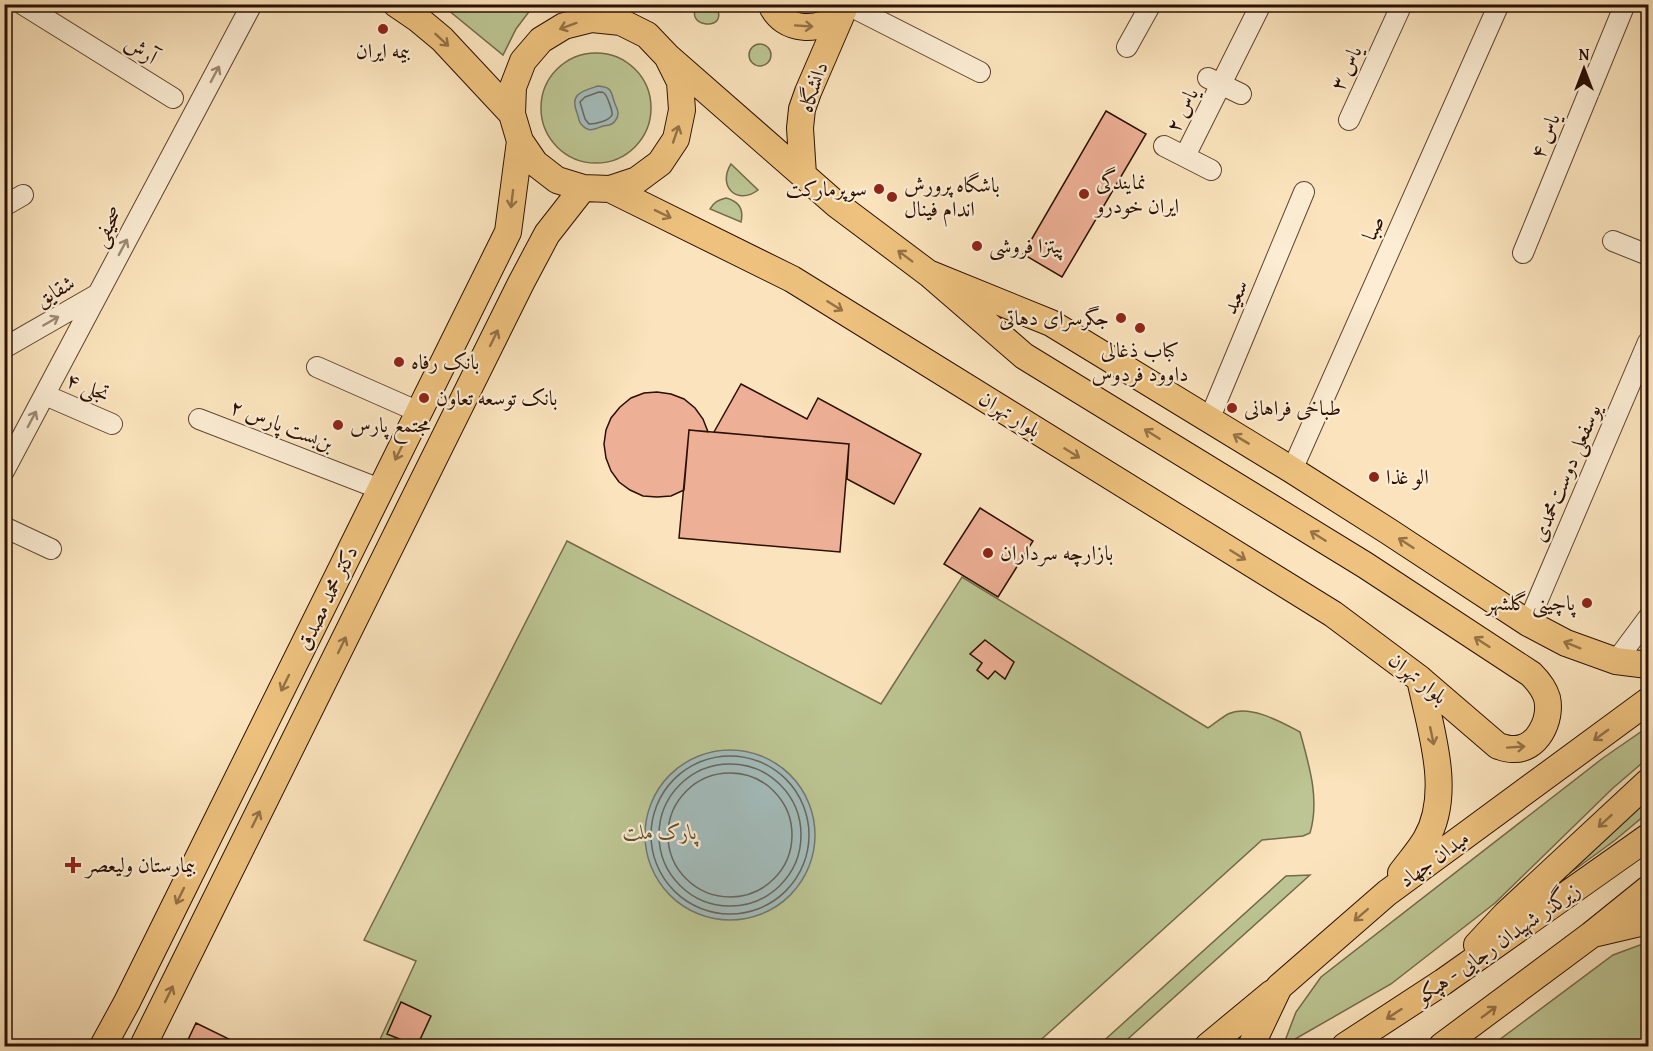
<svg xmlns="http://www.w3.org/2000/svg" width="1653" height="1051" viewBox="0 0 1653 1051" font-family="'Gentium Book Plus',Amiri,serif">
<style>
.green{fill:#bcc593;stroke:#746a4a;stroke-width:1.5}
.water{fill:#a3bcbb;stroke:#737771;stroke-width:1.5}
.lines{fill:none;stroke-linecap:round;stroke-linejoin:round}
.shore{stroke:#67665e;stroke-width:1.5}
.building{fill:#edaf95;stroke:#2b0f01;stroke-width:1.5}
.minor-casing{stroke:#5f4430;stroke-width:22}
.major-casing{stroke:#2b0f01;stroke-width:28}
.minor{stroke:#fcedd4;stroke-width:20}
.major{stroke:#eec27e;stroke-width:26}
.oneway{stroke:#967146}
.oneway2{stroke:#9e8975}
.poi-dot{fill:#8f2418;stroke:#fcedd4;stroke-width:2}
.labels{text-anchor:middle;stroke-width:4.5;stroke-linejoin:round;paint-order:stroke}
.street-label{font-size:21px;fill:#2b0f01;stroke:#fcedd4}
.poi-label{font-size:21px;fill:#2b0f01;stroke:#fcedd4;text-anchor:start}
.park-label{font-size:21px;font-style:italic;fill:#5e4f34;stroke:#fcedd4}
</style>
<rect width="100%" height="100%" fill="#fbe4bd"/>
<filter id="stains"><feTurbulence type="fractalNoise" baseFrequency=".00333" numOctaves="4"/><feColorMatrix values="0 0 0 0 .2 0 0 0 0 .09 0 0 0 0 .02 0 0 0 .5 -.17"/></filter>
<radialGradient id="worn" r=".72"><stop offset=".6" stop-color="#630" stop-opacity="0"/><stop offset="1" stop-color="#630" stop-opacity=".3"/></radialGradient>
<path class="green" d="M699,4L715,5C733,33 679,28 699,4Z
M442,5H534L516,29L503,55Z
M749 55a11 11 0 1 1 22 0a11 11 0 1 1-22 0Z
M541 108a55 55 0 1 1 110 0a55 55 0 1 1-110 0Z
M731,164L758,190C737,206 717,186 731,164Z
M726,198C738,201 744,209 741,222L710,209C714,202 718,200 726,198Z
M567,541L881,704L962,577L1208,728C1214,724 1221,718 1228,714C1250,704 1281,722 1300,732C1309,765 1320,799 1310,833L1303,836L1262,840L1034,1046H377L416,961L364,940Z
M1648,727V758L1613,788L1495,903L1391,984L1283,1046L1296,1012L1321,977L1603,758Z
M1648,796V808L1645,815L1614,841L1559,881Z
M1310,875L1120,1046H1098L1286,876Z
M1648,942V1046H1491L1613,955Z"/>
<path class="water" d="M598,86C613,87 611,93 615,104C618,110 620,115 615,121C612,126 608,125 603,126C595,129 589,133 582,125C578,122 579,117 577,113C569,93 583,91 598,86Z
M645 835a85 85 0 1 1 170 0a85 85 0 1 1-170 0Z"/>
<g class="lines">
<path class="shore" d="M599,92C601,92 603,92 604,93C607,95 613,112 612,115C609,121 595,124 589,124L585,119L580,102L585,97Z
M651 835a79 79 0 1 1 158 0a79 79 0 1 1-158 0Z
M659 835a71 71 0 1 1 142 0a71 71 0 1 1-142 0Z
M668 835a62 62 0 1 1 124 0a62 62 0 1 1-124 0Z"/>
</g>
<path class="building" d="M1106,111L1146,134L1062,277L1023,254Z
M741,384L807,419L818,398L921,454L894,504L847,479L849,444L714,432Z
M657,392L671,394L684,399L695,408L703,419L708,432L689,430L684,490L671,496L657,497L643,496L630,490L619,482L611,471L606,458L604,444L606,430L611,418L620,407L631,398L644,393Z
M689,430L849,444L840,552L679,538Z
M980,508L1033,541L998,597L944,564Z
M985,640L1014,662L1005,679L995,671L988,679L977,670L982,663L970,654Z
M401,1002L431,1016L417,1046L387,1034Z
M196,1023L231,1040L228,1046H185Z"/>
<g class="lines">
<defs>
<path id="minor" d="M22,4L173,98
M846,4L980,72
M1127,47L1151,4
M1208,78L1241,94
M1349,120L1402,4
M1164,146L1211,170
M1185,156L1261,4
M4,206L23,195
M1613,241L1648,255
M1523,253L1625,4
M4,348L98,294
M317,367L419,412
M45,395L112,424
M199,419L380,489
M1209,420L1304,192
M1292,470L1499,4
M4,471L252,4
M4,527L51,549
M1528,623L1648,342
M1616,661L1648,618"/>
<path id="major" d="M396,4L418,19L442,39L512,114L520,141L535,163L557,180L583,188L610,189L637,180L660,163L676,139L682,110L680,82L667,56L647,35L621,22L592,19L564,26L541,40L523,61L513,87L512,114
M771,4C783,33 822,33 842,13
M667,56L836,204L928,273L1051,323L1292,470L1388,531L1528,623L1566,643L1616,661L1648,665
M803,175L800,128L802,109L808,92L846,4
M610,189L792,279L1333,614L1420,679L1498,746C1502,747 1507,749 1512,749C1537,751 1552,720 1547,698C1544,688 1538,681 1531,674L1365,565L1024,356L928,273
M1401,873C1409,862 1419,851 1426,839C1453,793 1430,728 1420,679
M1597,933L1648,921
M1477,945L1506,914L1648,782
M103,1046L127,1002L508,232L520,141
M143,1046L521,283L547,234L583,188
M1208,1046L1272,993
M1251,1046L1279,987L1387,893L1648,701
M1345,1046L1443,982L1648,837
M1442,1046L1591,935L1648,889"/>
</defs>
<use href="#minor" class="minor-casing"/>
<use href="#major" class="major-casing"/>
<use href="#minor" class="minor"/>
<use href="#major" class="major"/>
</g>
<defs><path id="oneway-shaft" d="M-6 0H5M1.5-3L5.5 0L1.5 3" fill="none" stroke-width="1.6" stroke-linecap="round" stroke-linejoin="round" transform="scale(1.5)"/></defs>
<g class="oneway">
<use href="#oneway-shaft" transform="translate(568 26) rotate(160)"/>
<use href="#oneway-shaft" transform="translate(804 26) rotate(4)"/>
<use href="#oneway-shaft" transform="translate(442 40) rotate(43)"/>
<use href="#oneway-shaft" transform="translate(676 134) rotate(-71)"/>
<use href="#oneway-shaft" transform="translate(512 199) rotate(97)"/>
<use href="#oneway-shaft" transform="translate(663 214) rotate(26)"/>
<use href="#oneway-shaft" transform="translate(905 256) rotate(-143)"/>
<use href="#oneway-shaft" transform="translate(835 306) rotate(32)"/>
<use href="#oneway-shaft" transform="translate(494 338) rotate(-64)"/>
<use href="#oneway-shaft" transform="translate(1152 434) rotate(-148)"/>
<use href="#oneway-shaft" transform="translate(1241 439) rotate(-149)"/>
<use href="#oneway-shaft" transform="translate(399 452) rotate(116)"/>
<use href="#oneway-shaft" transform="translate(1072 453) rotate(32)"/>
<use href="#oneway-shaft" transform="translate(1318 536) rotate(-148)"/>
<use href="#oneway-shaft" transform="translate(1406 543) rotate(-147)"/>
<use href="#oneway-shaft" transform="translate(1238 555) rotate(32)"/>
<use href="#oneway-shaft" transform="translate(1482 642) rotate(-147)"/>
<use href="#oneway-shaft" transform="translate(342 645) rotate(-64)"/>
<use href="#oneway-shaft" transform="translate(1572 645) rotate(-158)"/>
<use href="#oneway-shaft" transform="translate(285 683) rotate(116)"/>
<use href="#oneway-shaft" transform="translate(1601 735) rotate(144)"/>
<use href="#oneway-shaft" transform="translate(1432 736) rotate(78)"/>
<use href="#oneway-shaft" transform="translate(1516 747) rotate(-4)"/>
<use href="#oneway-shaft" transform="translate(256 819) rotate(-64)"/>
<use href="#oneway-shaft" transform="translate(1605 821) rotate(138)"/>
<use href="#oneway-shaft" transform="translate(180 896) rotate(116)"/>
<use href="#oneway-shaft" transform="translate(1361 915) rotate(139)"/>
<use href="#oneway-shaft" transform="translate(169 994) rotate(-64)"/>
<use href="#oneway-shaft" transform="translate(1489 1012) rotate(-37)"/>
<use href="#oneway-shaft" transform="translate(1394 1014) rotate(147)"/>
</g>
<g class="oneway2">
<use href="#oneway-shaft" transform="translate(215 74) rotate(-62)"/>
<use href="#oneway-shaft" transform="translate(123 247) rotate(-62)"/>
<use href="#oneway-shaft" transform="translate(51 321) rotate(-30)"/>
<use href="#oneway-shaft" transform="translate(32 419) rotate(-62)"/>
</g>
<g class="poi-dot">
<circle cx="383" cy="29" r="6"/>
<circle cx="879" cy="189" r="6"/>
<circle cx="1084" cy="194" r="6"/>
<circle cx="892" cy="197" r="6"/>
<circle cx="977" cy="246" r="6"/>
<circle cx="1121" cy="318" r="6"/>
<circle cx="1140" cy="328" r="6"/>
<circle cx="399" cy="362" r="6"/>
<circle cx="424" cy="398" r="6"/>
<circle cx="1232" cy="408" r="6"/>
<circle cx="338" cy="425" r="6"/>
<circle cx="1374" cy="477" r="6"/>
<circle cx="988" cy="553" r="6"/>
<circle cx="1587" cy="603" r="6"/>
<path d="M70 856h6v6h6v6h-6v6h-6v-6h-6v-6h6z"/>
</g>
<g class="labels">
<g class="street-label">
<text transform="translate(141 50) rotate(32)" y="7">آرش</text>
<text transform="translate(1346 68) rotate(-65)" y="7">یاس ۳</text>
<text transform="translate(813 87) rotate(-71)" y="7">دانشگاه</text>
<text transform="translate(1182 110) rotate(-63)" y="7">یاس ۲</text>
<text transform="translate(1545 136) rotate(-68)" y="7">یاس ۴</text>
<text transform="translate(107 226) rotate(-62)" y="7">صحیفی</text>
<text transform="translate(1373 228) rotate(-66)" y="7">صبا</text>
<text transform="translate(55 291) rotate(-30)" y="7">شقایق</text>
<text transform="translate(1235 297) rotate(-67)" y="7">سعید</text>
<text transform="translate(88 387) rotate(23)" y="7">تجلی ۴</text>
<text transform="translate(1010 414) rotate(32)" y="7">بلوار تهران</text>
<text transform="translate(282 425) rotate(21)" y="7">بن‌بست پارس ۲</text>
<text transform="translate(1566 473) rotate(-67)" y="7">یوسفعلی دوست‌محمدی</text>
<text transform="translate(327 598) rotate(-64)" y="7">دکتر محمد مصدق</text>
<text transform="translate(1418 678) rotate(39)" y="7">بلوار تهران</text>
<text transform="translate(1434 859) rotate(-36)" y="7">میدان جهاد</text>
<text transform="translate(1498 943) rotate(-35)" y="7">زیرگذر شهیدان رجایی - هپکو</text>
</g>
<g class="poi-label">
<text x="383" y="58" text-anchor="middle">بیمه ایران</text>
<text x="1096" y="189">نمایندگی<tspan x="1096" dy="24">ایران خودرو</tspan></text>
<text x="904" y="192">باشگاه پرورش<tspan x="904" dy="24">اندام فینال</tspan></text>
<text x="867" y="196" text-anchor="end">سوپرمارکت</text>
<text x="989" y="253">پیتزا فروشی</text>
<text x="1109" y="325" text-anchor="end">جگرسرای دهاتی</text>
<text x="1140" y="357" text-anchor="middle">کباب ذغالی<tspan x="1140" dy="24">داوود فردوس</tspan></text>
<text x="411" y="369">بانک رفاه</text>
<text x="436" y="405">بانک توسعه تعاون</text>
<text x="1244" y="415">طباخی فراهانی</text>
<text x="350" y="432">مجتمع پارس</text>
<text x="1386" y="484">الو غذا</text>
<text x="1000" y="560">بازارچه سرداران</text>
<text x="1575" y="610" text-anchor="end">پاچینی گلشهر</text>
<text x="86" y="872">بیمارستان ولیعصر</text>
</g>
<g class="park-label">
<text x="660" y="839">پارک ملت</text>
</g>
</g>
<rect width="1653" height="1051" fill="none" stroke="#fbe4bd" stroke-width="24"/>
<rect x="6" y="6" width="1641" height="1039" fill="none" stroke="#2b0f01" stroke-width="3"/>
<rect x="12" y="12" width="1629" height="1027" fill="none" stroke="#2b0f01" stroke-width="1.5"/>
<g transform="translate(1584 69)" stroke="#fcedd4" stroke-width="4.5" paint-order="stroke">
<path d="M0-4.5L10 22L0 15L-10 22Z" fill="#2b0f01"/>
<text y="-9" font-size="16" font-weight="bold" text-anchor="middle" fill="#2b0f01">N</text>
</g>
<rect width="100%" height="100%" filter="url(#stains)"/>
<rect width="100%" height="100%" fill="url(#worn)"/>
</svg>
